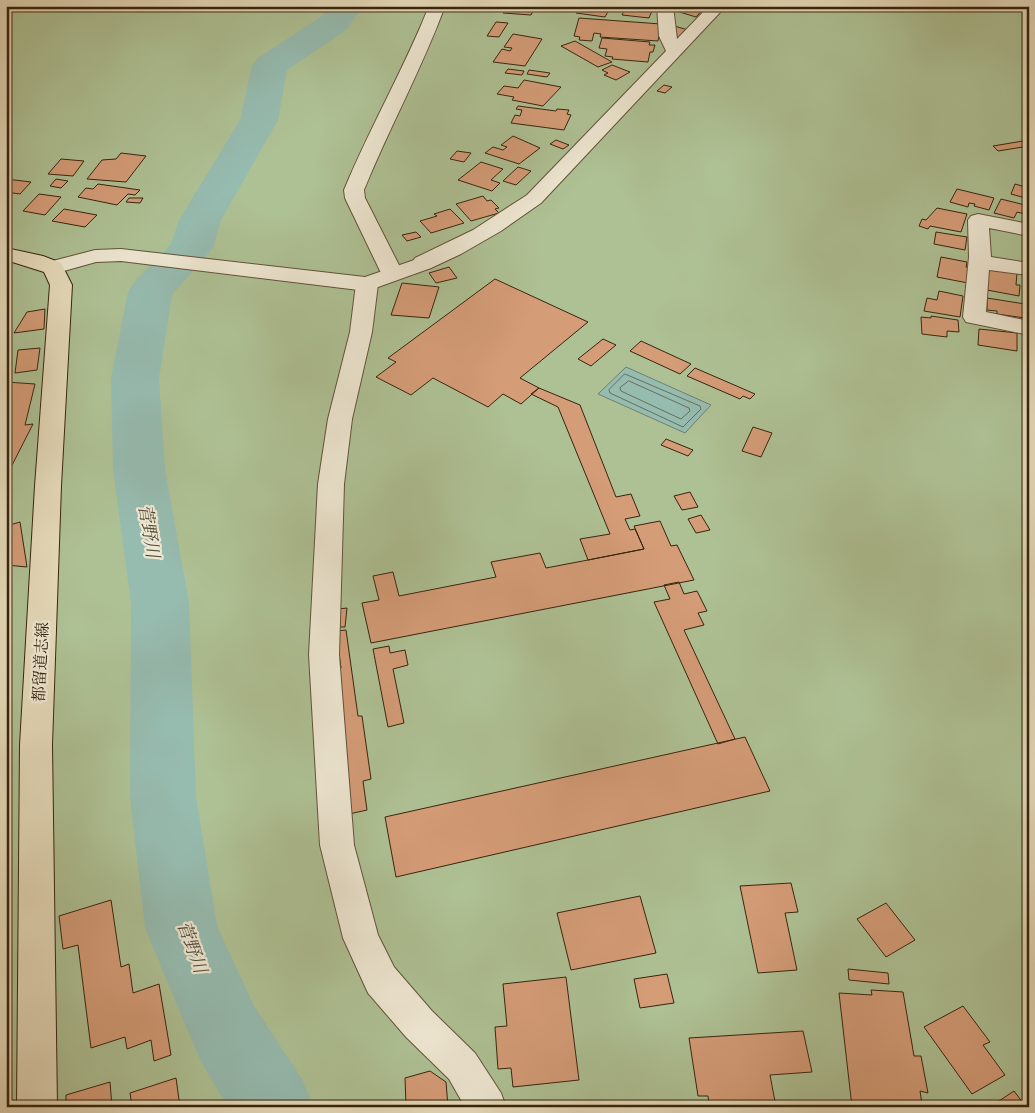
<svg xmlns="http://www.w3.org/2000/svg" width="1035" height="1113" viewBox="0 0 1035 1113" font-family="Cardo,'Noto Serif JP',serif">
<style>
.green{fill:#aec194;stroke:#727251}
.water{fill:#96bbaf;stroke:#707f6f}
.lines{fill:none;stroke-linecap:round;stroke-linejoin:round}
.shore{stroke:#66705e;stroke-width:1}
.river{fill:#96bbaf;fill-rule:evenodd}
.building{fill:#d49c77;stroke:#37240e}
.minor-casing{stroke:#625239;stroke-width:2}
.tertiary-casing{stroke:#625239;stroke-width:2}
.primary-casing{stroke:#37240e;stroke-width:2}
.minor{fill:#eee7d2;fill-rule:evenodd}
.tertiary{fill:#eee7d2;fill-rule:evenodd}
.primary{fill:#e5dab9;fill-rule:evenodd}
.labels{text-anchor:middle;stroke-width:4.5;stroke-linejoin:round;paint-order:stroke}
.street-label{font-size:16px;fill:#37240e;stroke:#eee7d2}
.water-label{font-size:18px;font-style:italic;fill:#4f4a36;stroke:#eee7d2}
</style>
<rect width="100%" height="100%" fill="#e5dab9"/>
<filter id="stains"><feTurbulence type="fractalNoise" baseFrequency=".004" numOctaves="4"/><feColorMatrix values="0 0 0 0 .2 0 0 0 0 .09 0 0 0 0 .02 0 0 0 .5 -.17"/></filter>
<radialGradient id="worn" r=".72"><stop offset=".6" stop-color="#630" stop-opacity="0"/><stop offset="1" stop-color="#630" stop-opacity=".3"/></radialGradient>
<path class="green" d="M6,6H1029V1107H6Z"/>
<path class="water" d="M626,367L711,405L685,433L598,394Z"/>
<g class="lines">
<path class="shore" d="M625,374L700,406L701,409L683,427L610,393L609,390Z
M629,381L689,408L690,411L681,419L621,391L620,388Z"/>
<path class="river" d="M330,6H363L346,30L287,70L278,120L221,220L213,248L172,295L159,378L165,469L189,603L196,797L217,926L254,1006L302,1079L314,1107H228L200,1060L145,928L130,797L131,603L113,469L111,378L128,292L134,282L171,244L179,220L240,120L252,65L258,58L322,16Z"/>
</g>
<path class="building" d="M506,6H530L535,7L531,15L503,13Z
M580,6H611L605,17L576,13Z
M631,6H654L649,18L622,15L626,7Z
M676,6H706L696,17L673,10Z
M579,18L661,24L658,41L600,37L601,34L594,33L592,41L579,40L580,37L574,36Z
M496,22L508,23L499,37L487,36Z
M671,25L688,30L678,40L671,38Z
M513,34L542,39L525,66L493,62L502,49L510,51L512,48L504,47Z
M602,38L650,42L649,45H655L653,52H650L648,62L612,59L613,57L605,56L607,49L599,48Z
M575,41L612,62L598,67L561,46Z
M612,65L630,72L616,80L604,75L608,73L602,70Z
M508,69L524,71L522,75L505,73Z
M529,70L550,73L547,77L527,74Z
M524,80L561,87L543,106L512,100L514,97L497,94L504,86L518,88Z
M664,85L672,87L665,93L657,91Z
M518,106L556,111L557,109L569,110L567,114L571,115L564,130L511,123L515,115L520,116L522,110L516,109Z
M513,136L540,148L519,164L485,153L493,147L503,150L507,147L501,145Z
M556,140L569,145L563,149L550,144Z
M1029,140V146L998,151L993,146Z
M457,151L471,153L464,162L450,159Z
M121,153L146,156L126,182L87,179L102,160L116,159Z
M61,159L84,161L73,176L48,174Z
M481,162L503,169L491,180L500,183L492,191L458,180Z
M518,167L531,171L516,185L503,181Z
M6,179L31,182L20,194L6,192Z
M56,179L68,181L61,188L50,186Z
M98,184L140,190L135,195L128,194L117,205L78,197L86,188L93,189Z
M1015,184L1029,188V199L1011,194Z
M957,189L994,198L989,210L974,206L975,204L969,203L968,207L950,202Z
M39,194L61,197L45,215L23,211Z
M483,196L487,201L491,200L499,208L495,209L499,213L471,221L456,204Z
M129,198H143L140,203L126,202Z
M1001,199L1029,206V215L1017,212L1014,218L994,213Z
M937,208L967,214L961,232L930,226L928,229L919,226L922,219L926,220Z
M64,209L97,215L85,227L52,221Z
M450,209L464,223L431,233L420,221L437,216L434,214Z
M416,232L421,237L407,241L402,235Z
M936,232L967,237L965,250L934,244Z
M941,257L967,262L966,267L970,268L968,283L937,277Z
M449,267L457,278L436,283L429,273Z
M989,268L1017,273L1016,285H1020L1019,296L987,290Z
M495,279L588,322L520,378L539,388L521,404L503,394L488,407L433,378L411,395L376,377L396,362L388,358Z
M402,283L439,287L429,318L391,315Z
M939,291L963,296L960,317L924,311L927,298L937,300Z
M987,298L1025,304V318L997,314V311L987,310Z
M45,309L44,329L14,333L27,312Z
M931,316L958,320L959,332L947,331V337L922,334L921,317L931,318Z
M979,329L1017,333V351L978,345Z
M603,339L616,345L591,366L578,359Z
M641,341L691,364L680,374L630,351Z
M40,348L37,370L15,373L18,350Z
M695,368L755,394L750,399L743,396L740,399L687,376Z
M6,382L35,384L25,425L33,424L6,477Z
M539,388L580,405L616,497L631,494L640,516L625,519L630,530L635,529L644,549L588,560L580,539L610,534L558,407L531,394Z
M753,427L772,433L761,457L742,451Z
M666,439L693,450L688,456L661,445Z
M690,492L698,507L682,510L674,496Z
M701,515L710,530L696,533L688,519Z
M660,521L671,546L677,545L694,580L371,643L362,603L379,600L373,576L393,572L399,596L496,577L491,562L540,553L546,568L588,560L644,549L634,526Z
M20,522L27,567L6,565V526Z
M679,582L684,594L697,591L707,611L698,613L704,625L684,630L735,739L718,744L654,602L670,599L664,585Z
M347,608L345,627H336L338,609Z
M346,630L358,716H362L371,779L363,781L367,810L349,814L334,669L341,668L336,631Z
M389,646L390,653L405,650L408,665L393,669L404,723L388,727L373,649Z
M745,737L770,791L396,877L385,817Z
M791,883L798,912L785,913L797,970L758,973L740,886Z
M640,896L656,953L571,970L557,913Z
M111,900L121,967L129,964L133,993L159,984L171,1055L154,1061L151,1040L127,1049L125,1037L91,1048L78,945L63,949L59,916Z
M886,903L915,940L886,957L857,919Z
M848,969L888,973L889,984L849,980Z
M667,974L674,1003L640,1008L634,979Z
M566,977L579,1080L513,1087L511,1068L498,1069L495,1027L507,1026L503,984Z
M871,990L903,992L914,1056H921L928,1093L920,1091L922,1104L852,1107L839,993L872,995Z
M963,1006L990,1042L983,1045L1005,1075L972,1094L924,1027Z
M803,1031L812,1072L770,1075L776,1107H709L708,1096H698L689,1038Z
M6,1040H12L6,1066Z
M430,1071L446,1082L448,1107H408L406,1105L405,1078Z
M176,1078L180,1107H132L130,1093Z
M110,1082L112,1107H66V1095Z
M1014,1091L1026,1107H990Z"/>
<g class="lines">
<defs>
<path id="minor" d="M429,6H445C422,69 389,128 364,190L365,198L403,273L400,278L392,279L384,278L381,273L345,198L344,190C370,127 404,69 429,6Z
M657,6H673L677,39L709,6H726L541,203L501,231L461,254L431,268L423,269L415,268L412,263L415,258L473,230L527,195L666,51L659,36Z
M978,214L1029,224V236L989,228L991,257L1029,263V275L989,270L986,312L1029,321V335L966,322L963,317L969,257L968,220L971,216Z
M367,277L375,279L378,284L372,332L352,419L344,484L339,655L354,845L378,935L394,967L432,1011L475,1053L501,1093L506,1107H465L449,1079L406,1037L368,993L343,938L320,845L309,655L318,484L328,419L350,332L356,284L359,279Z"/>
<path id="tertiary" d="M121,249L365,277L423,257L431,258L434,263L431,268L367,291L121,261L96,262L53,274L45,273L42,268L45,263L95,250Z"/>
<path id="primary" d="M6,248L43,256L61,263L72,285L61,486L52,745L57,1107H17L20,745L35,486L50,285L44,272L6,260Z"/>
</defs>
<use href="#minor" class="minor-casing"/>
<use href="#tertiary" class="tertiary-casing"/>
<use href="#primary" class="primary-casing"/>
<use href="#minor" class="minor"/>
<use href="#tertiary" class="tertiary"/>
<use href="#primary" class="primary"/>
</g>
<g class="labels">
<g class="street-label">
<text transform="translate(40 662) rotate(-87)" y="6">都留道志線</text>
</g>
<g class="water-label">
<text transform="translate(149 531) rotate(81)" y="6">菅野川</text>
<text transform="translate(192 947) rotate(70)" y="6">菅野川</text>
</g>
</g>
<rect width="1035" height="1113" fill="none" stroke="#e5dab9" stroke-width="25"/>
<rect x="8" y="8" width="1020" height="1098" fill="none" stroke="#37240e" stroke-width="2.5"/>
<rect x="12" y="12" width="1010" height="1088" fill="none" stroke="#37240e"/>
<rect width="100%" height="100%" filter="url(#stains)"/>
<rect width="100%" height="100%" fill="url(#worn)"/>
</svg>
